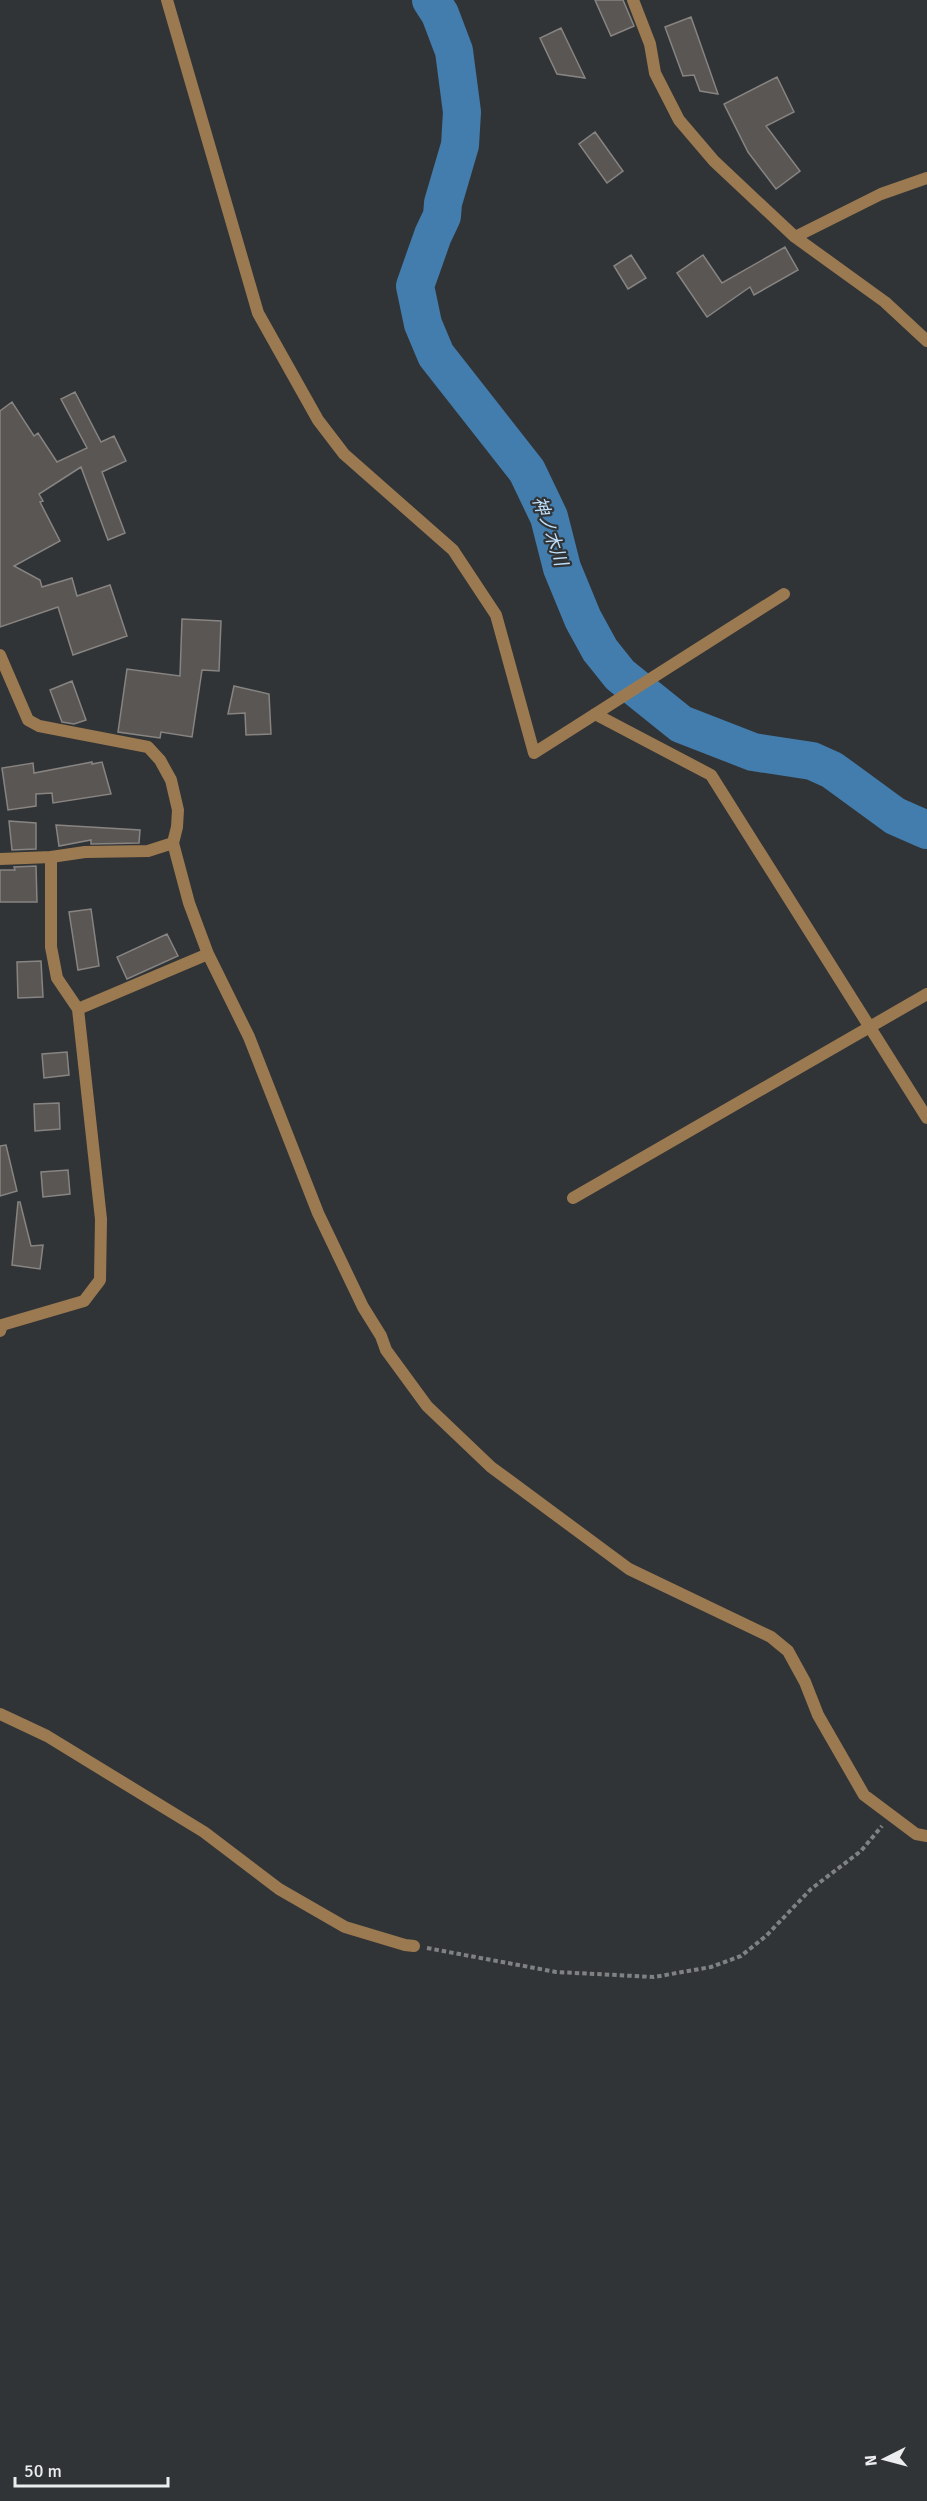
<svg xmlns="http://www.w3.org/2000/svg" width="927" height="2501" viewBox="0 0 927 2501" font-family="Signika,'Noto Sans JP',sans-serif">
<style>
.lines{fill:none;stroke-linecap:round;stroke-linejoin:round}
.river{stroke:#437dad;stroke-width:38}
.building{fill:#595654;stroke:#878482;stroke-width:1.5}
.path{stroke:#7f8183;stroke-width:4;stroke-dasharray:4.5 3;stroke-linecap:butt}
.minor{stroke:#9c7a51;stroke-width:12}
.labels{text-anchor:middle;stroke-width:4.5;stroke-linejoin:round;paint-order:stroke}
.water-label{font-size:18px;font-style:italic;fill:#c0dffb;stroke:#313436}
</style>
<rect width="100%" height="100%" fill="#313436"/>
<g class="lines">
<path class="river" d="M431,0L440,14L454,51L462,112L460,145L443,203L442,216L433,235L415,286L423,324L436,355L527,471L549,517L562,568L583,619L600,650L620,675L681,724L753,752L812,761L832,770L895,816L927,830"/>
</g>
<path class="building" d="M595,0H623L634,26L611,36Z
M691,17L718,94L700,91L694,75L683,76L665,27Z
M561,28L585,78L557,74L540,38Z
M777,77L794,112L766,126L800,171L776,189L748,152L724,104Z
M595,132L623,171L607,183L579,144Z
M785,247L798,270L754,295L750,287L707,317L677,273L703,255L722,283Z
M631,255L646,278L628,289L614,266Z
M75,392L101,442L114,436L126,461L102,472L125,533L108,540L81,467L39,494L43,501L40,502L60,541L14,566L40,580L42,587L72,578L77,596L110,585L127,636L73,655L58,607L0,627V411L12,402L34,436L38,433L57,462L87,448L61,399Z
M182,619L221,621L219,671L202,670L192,737L161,732L160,738L118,732L127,669L180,676Z
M72,681L86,720L74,724L62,722L50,690Z
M234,686L269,694L271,734L246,735L245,713L228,714Z
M92,762V764L102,762L111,794L53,803L52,793L36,794V806L8,810L2,768L33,763L34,773Z
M9,821L36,823V849L12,850Z
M56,825L140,830L139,843L91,844V840L59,846Z
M36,866L37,902H0V870H15L14,867Z
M91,909L99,966L78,970L69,912Z
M167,934L178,956L127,979L117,957Z
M41,961L43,997L18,998L17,962Z
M67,1052L69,1075L44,1078L42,1054Z
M59,1103L60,1129L35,1131L34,1104Z
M6,1145L17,1191L0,1196V1146Z
M68,1170L70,1194L43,1197L41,1172Z
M18,1202H20L31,1246L43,1245L40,1269L12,1265Z"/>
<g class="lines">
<path class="path" d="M427,1948L556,1972L654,1977L711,1967L741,1956L766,1936L811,1889L861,1851L882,1826"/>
<path class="minor" d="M167,0L258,313L318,420L344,454L453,550L496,615L534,753L784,594
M633,0L650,44L655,73L679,120L714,161L795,237L885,302L927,341
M795,237L881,194L927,178
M0,655L28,720L39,726L148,747L160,760L171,780L178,810L177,827L173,843L189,903L208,954
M595,714L711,775L927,1118
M51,857L85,852L148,851L173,843
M0,859L51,857V947L57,978L78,1009L101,1219L100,1280L84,1301L2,1325L0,1331
M78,1009L208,954L249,1037L318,1213L363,1307L381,1336L386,1350L427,1406L491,1467L629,1569L771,1637L788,1651L805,1682L818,1715L864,1795L916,1834L927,1836
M573,1198L927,994
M0,1714L47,1736L204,1832L279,1889L345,1927L405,1945L414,1946"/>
</g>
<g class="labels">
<g class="water-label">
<text transform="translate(550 531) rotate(71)" y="6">神ノ木川</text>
</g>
</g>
<g transform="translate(885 2459) rotate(264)" stroke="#313436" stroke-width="4.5" paint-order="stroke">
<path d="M0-4.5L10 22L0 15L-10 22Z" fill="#ecedee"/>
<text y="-9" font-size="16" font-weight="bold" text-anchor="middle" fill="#ecedee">N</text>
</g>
<path d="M15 2477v9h153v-9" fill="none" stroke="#ecedee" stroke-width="3"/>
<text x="24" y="2477" font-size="18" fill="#ecedee" stroke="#313436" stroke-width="4.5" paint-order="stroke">50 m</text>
</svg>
